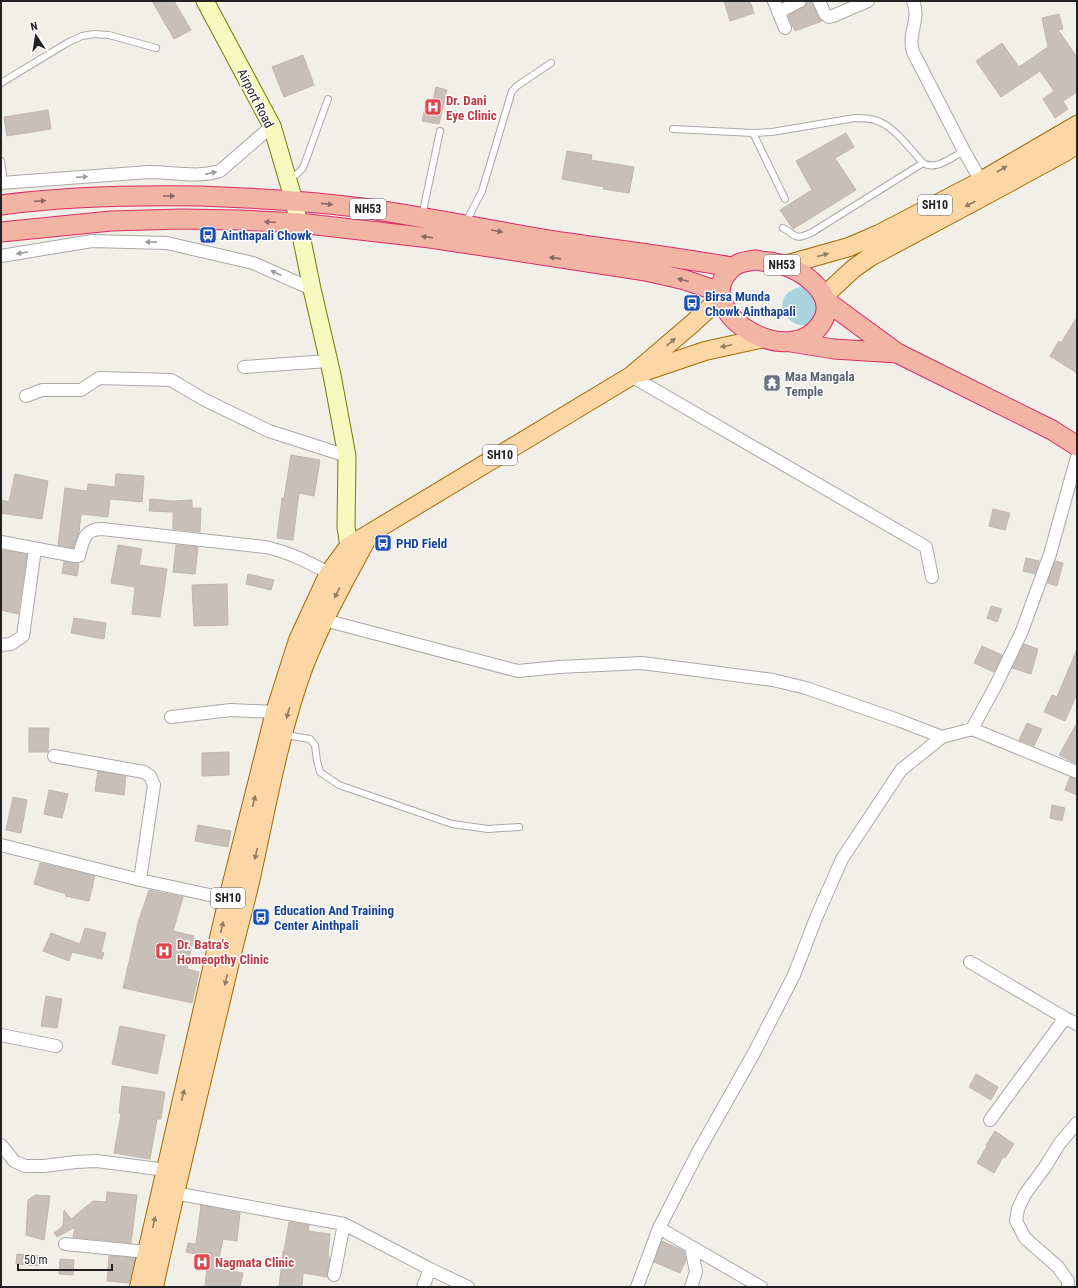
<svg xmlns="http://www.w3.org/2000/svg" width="1078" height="1288" viewBox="0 0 1078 1288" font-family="'Roboto Condensed',sans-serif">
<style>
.water{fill:#aad3df}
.building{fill:#c7bfb8;stroke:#c4b6ab}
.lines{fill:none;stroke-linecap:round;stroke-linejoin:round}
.service-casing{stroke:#a9a9a9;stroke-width:8}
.minor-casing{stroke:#a9a9a9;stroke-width:14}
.secondary-casing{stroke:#707d05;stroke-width:19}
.primary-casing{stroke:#a06b00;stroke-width:20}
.trunk-casing{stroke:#dc2a67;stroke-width:21}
.service{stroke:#fff;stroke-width:6}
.minor{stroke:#fff;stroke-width:12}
.secondary{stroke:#f7fabf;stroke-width:17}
.primary{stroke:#fcd6a4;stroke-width:18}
.trunk{stroke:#f2b4a3;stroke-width:19}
.oneway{fill:#8f7c63}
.oneway2{fill:#9c9c9c}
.oneway3{fill:#8a6b62}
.labels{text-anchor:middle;stroke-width:3;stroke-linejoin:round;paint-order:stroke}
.shield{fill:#fff;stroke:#646464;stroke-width:1}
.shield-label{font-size:12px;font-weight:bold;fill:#222}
.street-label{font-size:13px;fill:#222;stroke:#fff}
.health-label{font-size:13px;font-weight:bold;fill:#be3a42;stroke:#fff;text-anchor:start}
.transit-label{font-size:13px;font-weight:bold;fill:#164399;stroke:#fff;text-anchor:start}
.worship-label{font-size:13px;font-weight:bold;fill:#5b616d;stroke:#fff;text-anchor:start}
</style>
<rect width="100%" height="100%" fill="#f2efe9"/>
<path class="water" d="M800,287H806L821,305C819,310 816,318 812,322C793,337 763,297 800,287Z"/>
<path class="building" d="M152,1H174L191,30L174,39Z
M724,1H750L754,13L730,21Z
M807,1H812L818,17L822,21L795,31L788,16L804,7Z
M1059,14L1063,29L1058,30L1077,57V92L1063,101L1068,109L1055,118L1043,99L1054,91L1040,71L1001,97L976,61L1002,43L1019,67L1048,47L1042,18Z
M303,55L314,85L284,97L272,67Z
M436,87L447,90L439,124L422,121L427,99L433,100Z
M48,110L51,129L7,136L4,117Z
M846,133L854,147L835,158L856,190L793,229L780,210L812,190L796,161Z
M567,151L592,155L591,160L634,167L629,193L603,189L604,187L562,179Z
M1077,317V373L1050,356L1059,341L1061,343Z
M291,455L320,460L314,496L299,493L293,540L277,538L282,498H284Z
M15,474L48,481L42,519L1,513V500L9,502Z
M116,474L144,476L142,502L110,499L108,517L81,514L79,533L73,548L58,545L65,488L87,491L88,484L115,487Z
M150,499L173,501L192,500V508H201L200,532L173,529V512L149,511Z
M993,509L1010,513L1005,530L989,526Z
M118,545L142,549L139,565L167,569L160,617L132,614L135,587L111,583Z
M176,545L198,547L195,574L173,572Z
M1,550L27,554L18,614L1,610Z
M1026,558L1039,561L1035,574L1023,571Z
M64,561L79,564L77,576L62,573Z
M1055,561L1063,563L1057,586L1047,583Z
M248,574L274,580L271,590L246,584Z
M227,584L228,625L194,626L192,585Z
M991,606L1002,609L997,622L987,618Z
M74,618L106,623L104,639L71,633Z
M1024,644L1038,649L1031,674L1012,668Z
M982,646L1002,655L994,672L974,663Z
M1077,649V694L1065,721L1044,712L1052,695L1057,697Z
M1027,723L1042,729L1034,746L1019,740Z
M1077,723V764L1059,755Z
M29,728H49L48,752H29Z
M229,752V775L202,776V753Z
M98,771L126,776L124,795L95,791Z
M1070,777L1077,779V795L1065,790Z
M49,790L68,794L62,818L44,814Z
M13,797L27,800L21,833L6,830Z
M1052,805L1065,808L1062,821L1050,818Z
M198,825L231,831L228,847L195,841Z
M40,863L95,876L89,901L65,896L66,894L34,884Z
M149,890L183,897L173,931L194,936L187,969L199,972L192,1003L123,988L138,923Z
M85,928L106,933L101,952L104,953L102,959L72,952L69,961L43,951L51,933L80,944Z
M46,996L62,999L57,1028L41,1026Z
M120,1026L165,1035L157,1074L112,1064Z
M976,1074L998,1087L991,1100L969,1087Z
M122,1086L165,1092L161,1119H157L150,1159L114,1153L121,1114L119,1113Z
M995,1131L1014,1144L1005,1158L1003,1157L994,1173L977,1163L987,1146L986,1145Z
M107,1192L137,1195L131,1243L73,1237L75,1227L57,1237L54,1233L63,1226L64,1210L71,1219L93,1201L106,1202Z
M35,1195L50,1196L44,1240L26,1235L28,1200Z
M201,1205L240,1213L237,1241L223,1239L217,1269L243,1273L240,1287H205L207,1266L194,1263L196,1254L186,1252L188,1243L196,1244Z
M289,1222L309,1225L308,1231L330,1234L328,1257H330L327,1277L303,1273L302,1287H279L283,1251H284Z
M662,1241L684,1251L686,1260L680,1273L654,1262Z
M17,1254L42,1256L40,1266L16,1264Z
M109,1256L135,1258L129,1283L107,1281Z
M60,1259L74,1260L73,1275L59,1274Z"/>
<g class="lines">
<defs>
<path id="service" d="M1,83L67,43L82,36L94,34L109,35L156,48
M673,129L753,133L772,132L855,118C864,118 872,118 880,122C896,129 911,150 923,163C936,171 952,157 964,151
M753,133L785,199
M1,161L4,182
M289,178L297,174L303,168L328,99
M422,216L440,131
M466,222L482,191L512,91L517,86L551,63
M783,228C797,235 793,241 811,233L923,163
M285,735L310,739L315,745L317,761L320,772L339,785L452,824L488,829L519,827"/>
<path id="minor" d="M774,1L785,28
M819,1L825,14L829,17L833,16L868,1
M913,1C921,20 907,33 913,52L964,151L981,181
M779,12L800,1
M1,183L149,172C173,172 197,178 220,171L272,126
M1,256L92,241L167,243L253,263L312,289
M244,367L328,361
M631,376L926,547L932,577
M26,396L42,390H81L99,378L171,380L205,400L269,431L347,456
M1,542L75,556H79C83,541 84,529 102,529L265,547C289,552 308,562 329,573
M324,620L518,671L559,667L642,663L773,680L806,688L898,720L942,737
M1,645L11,644L23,636L35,549
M171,717L231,710L275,712
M972,729L1077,772
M54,756L144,772L150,776L154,785L140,880
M1,845L140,880L228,899L235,902
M970,962L1065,1018
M1,1035L56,1046
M990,1120L1065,1018L1077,1024
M1,1145L14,1161L25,1166H44L75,1162L97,1161L166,1170
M174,1193L344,1224L430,1269L468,1287
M659,1228L761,1287
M65,1244L147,1252
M334,1275L344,1224
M423,1287L430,1269
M637,1287L659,1228L698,1152L754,1053L794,975L816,918L842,859L901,770L942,737L972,729L996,685L1022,631L1050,554L1077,457
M691,1287L696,1272L691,1247
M1068,1287V1281L1058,1267L1025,1238L1016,1221L1018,1209L1025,1194L1045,1167L1060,1143L1077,1123"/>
<path id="secondary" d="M205,1L272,126L294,201L312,289L332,375L347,456L346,527L351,559"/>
<path id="primary" d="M785,265L849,247L879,234L981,181L1077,125
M824,296L853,269L870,257L988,194L1065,152L1077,144
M640,373L705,351L764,338
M139,1287L228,899L275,712L298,640L329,573L349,546L631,376L693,323L721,297
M154,1287C179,1171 208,1056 235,941C241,917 248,893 253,868C268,800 280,731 304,666C322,620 346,578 369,535"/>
<path id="trunk" d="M1,205C67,196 134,195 200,196C257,198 314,201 370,209C430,218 489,230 549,240C610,249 671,256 732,267
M1,232L111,221L181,219L238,220L299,223L430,238L646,271L685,280L720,292
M756,260C765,262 774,262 783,265C805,272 838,296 822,322C792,372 698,316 725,276C734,263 741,262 756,260Z
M826,301L897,353L1052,430L1077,446
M791,342L834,349L897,353"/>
</defs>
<use href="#service" class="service-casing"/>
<use href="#minor" class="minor-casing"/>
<use href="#secondary" class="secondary-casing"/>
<use href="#primary" class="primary-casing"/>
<use href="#trunk" class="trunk-casing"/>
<use href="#service" class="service"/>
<use href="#minor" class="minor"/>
<use href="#secondary" class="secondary"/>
<use href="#primary" class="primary"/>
<use href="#trunk" class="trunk"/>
</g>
<defs><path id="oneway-solid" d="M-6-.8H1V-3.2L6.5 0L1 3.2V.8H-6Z"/></defs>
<g class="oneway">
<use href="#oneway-solid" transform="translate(1002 169) rotate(-30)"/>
<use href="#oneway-solid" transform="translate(970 204) rotate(152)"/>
<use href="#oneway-solid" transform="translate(823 255) rotate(-15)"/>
<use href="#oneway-solid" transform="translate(671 342) rotate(-40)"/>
<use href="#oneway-solid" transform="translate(726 346) rotate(168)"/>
<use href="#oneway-solid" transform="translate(337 593) rotate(116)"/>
<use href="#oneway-solid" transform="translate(288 713) rotate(106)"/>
<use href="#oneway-solid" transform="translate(254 801) rotate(-76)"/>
<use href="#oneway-solid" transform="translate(256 854) rotate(102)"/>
<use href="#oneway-solid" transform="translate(222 927) rotate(-77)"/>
<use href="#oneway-solid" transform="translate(226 980) rotate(103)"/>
<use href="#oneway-solid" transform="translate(183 1095) rotate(-77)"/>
<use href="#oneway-solid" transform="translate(154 1222) rotate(-77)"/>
</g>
<g class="oneway2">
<use href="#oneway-solid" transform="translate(211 173) rotate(-13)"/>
<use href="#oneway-solid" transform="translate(82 177) rotate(-4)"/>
<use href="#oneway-solid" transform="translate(151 242) rotate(-179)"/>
<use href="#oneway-solid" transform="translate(22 253) rotate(171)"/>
<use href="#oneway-solid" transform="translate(276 273) rotate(-156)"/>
</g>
<g class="oneway3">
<use href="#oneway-solid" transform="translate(169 196)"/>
<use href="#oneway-solid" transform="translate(40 201) rotate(-4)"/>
<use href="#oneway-solid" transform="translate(327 204) rotate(6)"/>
<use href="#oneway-solid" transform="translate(270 222) rotate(-177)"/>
<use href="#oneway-solid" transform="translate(497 231) rotate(10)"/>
<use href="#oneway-solid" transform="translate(427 237) rotate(-173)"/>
<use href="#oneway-solid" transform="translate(555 258) rotate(-172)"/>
<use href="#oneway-solid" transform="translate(683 280) rotate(-165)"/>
</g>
<defs>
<symbol id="hospital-square" viewBox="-11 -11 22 22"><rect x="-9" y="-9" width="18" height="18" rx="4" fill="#e0444e" stroke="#fff"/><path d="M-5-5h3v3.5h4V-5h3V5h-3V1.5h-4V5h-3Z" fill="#fff"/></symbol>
<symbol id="bus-square" viewBox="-11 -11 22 22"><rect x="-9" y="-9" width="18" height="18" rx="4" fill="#1a4fb4" stroke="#fff"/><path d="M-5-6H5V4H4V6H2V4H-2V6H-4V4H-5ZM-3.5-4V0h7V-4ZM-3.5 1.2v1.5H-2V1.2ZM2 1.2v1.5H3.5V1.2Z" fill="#fff"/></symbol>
<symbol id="temple-square" viewBox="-11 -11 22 22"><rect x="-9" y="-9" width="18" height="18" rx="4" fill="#6b7280" stroke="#fff"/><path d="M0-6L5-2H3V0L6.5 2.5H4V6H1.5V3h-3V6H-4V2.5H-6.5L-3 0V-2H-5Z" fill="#fff"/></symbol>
</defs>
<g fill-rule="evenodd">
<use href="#hospital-square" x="423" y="97" width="20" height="20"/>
<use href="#bus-square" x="198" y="225" width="20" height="20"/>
<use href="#bus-square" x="682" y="293" width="20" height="20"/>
<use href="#temple-square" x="762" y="373" width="20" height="20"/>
<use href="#bus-square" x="373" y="533" width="20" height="20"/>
<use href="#bus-square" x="251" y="907" width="20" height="20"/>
<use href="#hospital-square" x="154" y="941" width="20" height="20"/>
<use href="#hospital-square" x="192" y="1252" width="20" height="20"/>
</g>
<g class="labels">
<g class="shield">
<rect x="918" y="195" width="34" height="20" rx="3"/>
<rect x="350" y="199" width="36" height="20" rx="3"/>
<rect x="764" y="255" width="36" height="20" rx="3"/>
<rect x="483" y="445" width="34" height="20" rx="3"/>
<rect x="211" y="888" width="34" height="20" rx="3"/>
</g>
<g class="shield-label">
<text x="935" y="209">SH10</text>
<text x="368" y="213">NH53</text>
<text x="782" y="269">NH53</text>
<text x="500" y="459">SH10</text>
<text x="228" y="902">SH10</text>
</g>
<g class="street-label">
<text transform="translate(256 98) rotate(63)" y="5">Airport Road</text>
</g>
<g class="health-label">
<text x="446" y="105">Dr. Dani<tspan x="446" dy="15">Eye Clinic</tspan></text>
<text x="177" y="949">Dr. Batra's<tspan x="177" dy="15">Homeopthy Clinic</tspan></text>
<text x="215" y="1267">Nagmata Clinic</text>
</g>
<g class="transit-label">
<text x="221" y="240">Ainthapali Chowk</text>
<text x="705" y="301">Birsa Munda<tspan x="705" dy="15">Chowk Ainthapali</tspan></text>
<text x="396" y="548">PHD Field</text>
<text x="274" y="915">Education And Training<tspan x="274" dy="15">Center Ainthpali</tspan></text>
</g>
<g class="worship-label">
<text x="785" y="381">Maa Mangala<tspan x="785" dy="15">Temple</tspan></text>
</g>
</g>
<rect width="1078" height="1288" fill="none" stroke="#222222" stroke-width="4"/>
<g transform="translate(36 36) rotate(348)" stroke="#ffffff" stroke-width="3" paint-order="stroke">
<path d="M0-3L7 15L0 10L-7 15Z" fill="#222222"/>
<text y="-6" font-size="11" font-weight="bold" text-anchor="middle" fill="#222222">N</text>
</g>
<path d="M18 1264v6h94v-6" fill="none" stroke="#222222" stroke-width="2"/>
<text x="24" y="1264" font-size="12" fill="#222222" stroke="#ffffff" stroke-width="3" paint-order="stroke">50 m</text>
</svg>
